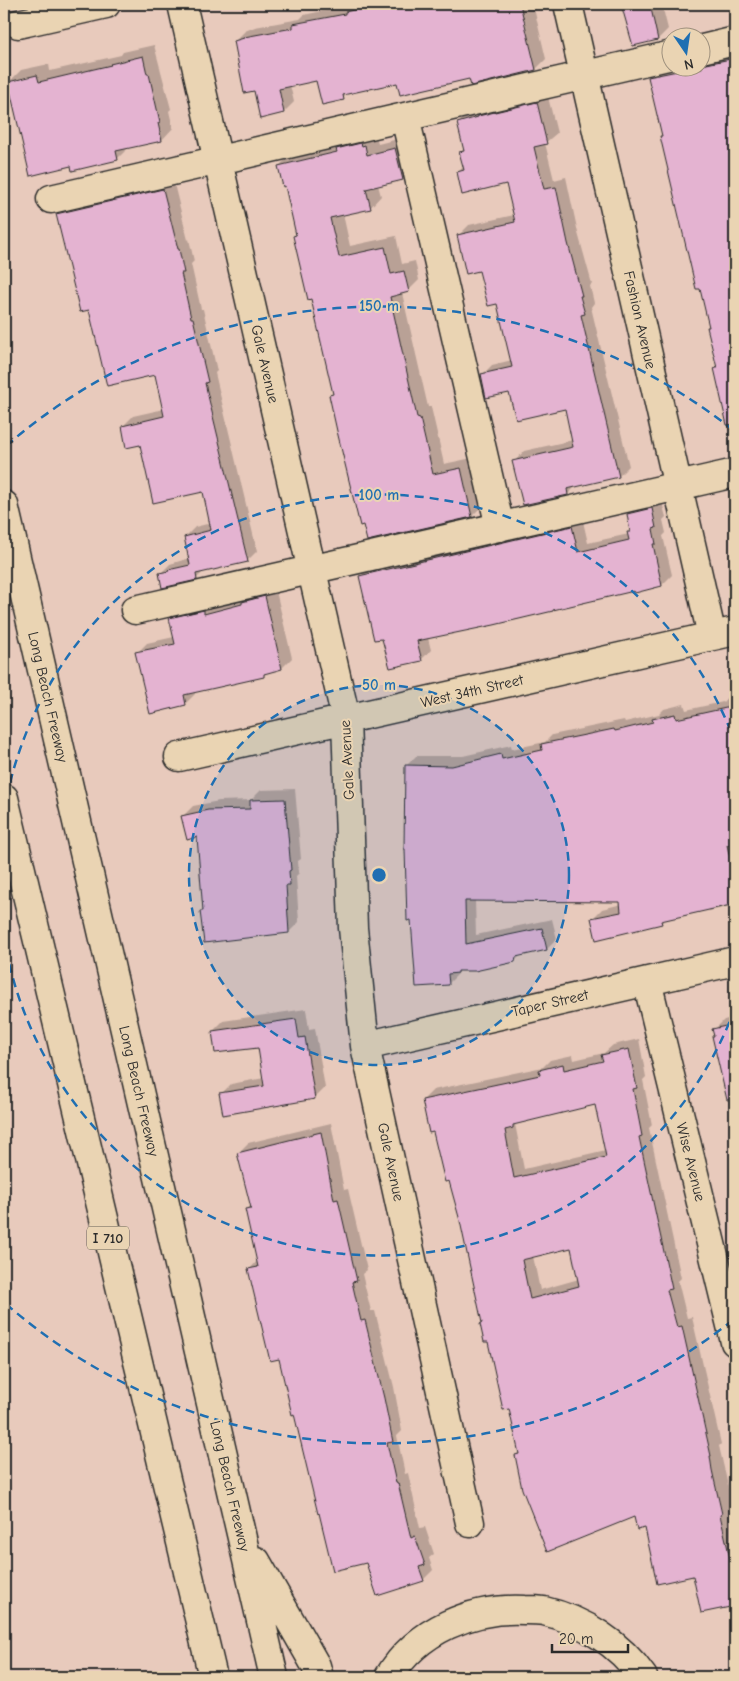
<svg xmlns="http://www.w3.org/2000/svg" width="739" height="1681" viewBox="0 0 739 1681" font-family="'Comic Neue',sans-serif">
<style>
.shadow{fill:#0003;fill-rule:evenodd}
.building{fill:#e4b3d1;stroke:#2b2b2b;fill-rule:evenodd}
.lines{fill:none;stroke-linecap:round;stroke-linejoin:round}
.minor-casing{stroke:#2b2b2b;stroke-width:31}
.highway-casing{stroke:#2b2b2b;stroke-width:31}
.minor{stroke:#ead4b3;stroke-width:28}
.highway{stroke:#ead4b3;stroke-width:28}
.ring{fill:none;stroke:#1f6fb2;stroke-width:2.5;stroke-dasharray:9 6}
.labels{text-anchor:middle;stroke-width:4;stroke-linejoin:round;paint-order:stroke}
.shield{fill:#ead4b3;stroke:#645e54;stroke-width:1}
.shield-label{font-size:14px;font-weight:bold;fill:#2b2b2b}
.street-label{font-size:15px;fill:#2b2b2b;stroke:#ead4b3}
.centre{fill:#1f6fb2;stroke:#ead4b3;stroke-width:2.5}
.ring-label{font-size:15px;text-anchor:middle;font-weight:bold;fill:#1f6fb2;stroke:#ead4b3;stroke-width:4;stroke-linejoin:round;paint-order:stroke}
</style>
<rect width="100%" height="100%" fill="#e8cabc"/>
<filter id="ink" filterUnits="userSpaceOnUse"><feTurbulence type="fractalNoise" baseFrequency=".02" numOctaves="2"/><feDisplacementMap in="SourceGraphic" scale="10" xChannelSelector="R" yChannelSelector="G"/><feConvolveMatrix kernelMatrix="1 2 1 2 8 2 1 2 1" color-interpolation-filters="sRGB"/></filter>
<g filter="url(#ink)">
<path class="shadow" d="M354,4H533L546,59L536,69L470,77L398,82L349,92L343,98L317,79L290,85L294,102L284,112L255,90L235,41L245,31L255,27L300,19L304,15Z
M622,4H667L662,5L668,29L658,39L629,26H627Z
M154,45L171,109L169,111L173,128L162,140L129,147L117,159L72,165L9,82L21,70L49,64L50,71L121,55L123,52Z
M735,50V447L732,435L731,436L715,369L718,366L708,328L710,325L661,137L663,135L649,77L659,67L702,68V53Z
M547,93L557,133L545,143L554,180L566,177L578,233L592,284L590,286L594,303L591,307L629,466L619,476L576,486L568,494L514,462L524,451L573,440L565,407L510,392L482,375L492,365L512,360L498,303L480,270L459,235L469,225L514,215L507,183L458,172L464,166L461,152L465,148L458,123L469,113Z
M376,134L378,144L406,137L413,168L402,179L378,185L381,196L370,208L343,214L350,246L396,236L402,264L415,261L419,280L408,291L402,293L428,407H431L444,464L472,458L483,505L472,516L367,540L330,396L334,392L312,298L294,236L297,234L286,185L279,166L290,155Z
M173,180L188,240L189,239L194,261L191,264L201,309H203L217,371L215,373L257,551L247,561L204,571L196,579L160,574L170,564L190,558L185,537L195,527L211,523L204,490L140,444L123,426L133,416L164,409L156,374L90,309L58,214L68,204Z
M735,485V520L729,491Z
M661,499L666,517L663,520L666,533L663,536L672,575L662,585L636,591L635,589L428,638L431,650L421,660L383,637L361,576L371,566L582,517L588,543L629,534L631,531L628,514L638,504Z
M275,587L292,658L282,668L268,671L264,675L195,691V694L185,704L137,653L147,643L174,637L170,619L180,609Z
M735,693V905L709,911L708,908L666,918L661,923L592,919L602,909L622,904V901L475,900L476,935L552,919L557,939L547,949L521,955L515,961L459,970L458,974L449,983L406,766L416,756H463L511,745L512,749L545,742L552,735L624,720L625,722L659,714L664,709L684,704L686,710L723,702L730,694Z
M295,789L301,859L298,861L299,873L296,876L299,922L289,932L201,912L204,908L198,836L183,816L193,806L219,801L251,800L261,790Z
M306,1009L309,1029L315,1028L325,1088L315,1098L221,1094L231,1084L264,1078L259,1046L213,1031L223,1021Z
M735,1017V1096L729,1068L714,1030L724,1020Z
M639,1039L646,1077L643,1080L652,1125L649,1128L681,1278L678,1281L687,1318L692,1317L721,1444L719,1446L722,1459L732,1503L730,1505L735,1527V1605L702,1612L694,1574L635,1515L516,1455L520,1451L510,1407L483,1322L461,1221L434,1131L423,1100L433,1090L543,1067L550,1060L573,1055L574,1060L604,1053L613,1045ZM596,1104L606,1150L524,1169L515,1124ZM572,1246L579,1279L540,1290L533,1256Z
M331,1123L344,1190L348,1189L367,1270L362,1274L371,1311H375L394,1387L402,1431L397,1436L405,1474L408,1473L420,1528L425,1527L434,1554L429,1558L433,1570L423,1580L367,1562L279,1357L249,1270L258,1260L247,1210L251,1205L238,1153L248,1143Z"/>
<path class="building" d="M379,4H520L536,70L471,86L469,79L400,95L397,83L343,95L344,100L322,105L316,81L279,89L284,113L260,119L254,91L244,93L234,41L244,38V37L293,28V24L345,14V12Z
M621,4H650L658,40L633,46Z
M143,56L147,74H149L160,122L158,123L162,141L116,151L118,160L72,171L71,166L30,176L8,82L37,75L39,82L111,65L110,64Z
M735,58V424L727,425L714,368H717L707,327H709L700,289H696L660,136H662L648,77L692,68H702V65Z
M537,102L547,144L534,147L544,189L556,187L568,243L582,296H580L585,314L581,315L619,477L567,489L568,495L523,505L512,461L573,447L565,409L516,420L509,393L486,398L481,374L512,367L497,304L488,306L479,271L466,274L457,235L515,222L506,184L462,195L457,172L464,170L459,152L464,151L457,123L478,117V116Z
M361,143L362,146L365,145L367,155L395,148L403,180L366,189L371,209L330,218L339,257L385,247L391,274L404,271L409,292L390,297L417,417L420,418L433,474L461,468L472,517L367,541L363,525L360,526L337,431L329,395L333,394L311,299L308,300L293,236L296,235L285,186L283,187L278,166L337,152L336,149Z
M163,189L178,249H179L184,273H181L191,318H193L208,382L205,383L248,562L196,574L197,580L162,588L159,573L169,571L168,570L190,565L184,537L211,530L203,492L153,503L140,445L126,448L122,426L164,416L155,375L107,386L89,310L80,312L56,214Z
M652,508L656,528L653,529L656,544H653L662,586L635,593L634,591L553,610V611L494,625L417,641L422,661L390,668L382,639L374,640L359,576L572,526L578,552L629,540L627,532H630L627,514Z
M265,596L282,669L264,674V677L184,695L186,705L150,714L135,652L175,644L169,618L204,610V614L242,604V602Z
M735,706V843L727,845L735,881V904L661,921L662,924L596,940L591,918L621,912L620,902L465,901L466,944L542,928L547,950L516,957L515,962L475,971H458V973L448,974L449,985L416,987L411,920L407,921L405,849H404L405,765L452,766L501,754L502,759L542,750L541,744L614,729L615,731L653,722L652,719L675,714L676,719Z
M285,799L291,870L289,871L290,885H286L289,933L204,943L200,911H203L197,837L187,840L181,816L208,810L250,809V800Z
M296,1019L299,1038L305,1037L315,1099L223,1115L219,1093L264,1086L258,1048L215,1053L212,1031Z
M735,1024V1099L727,1100L712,1036H714L712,1029Z
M629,1049L637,1088L633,1089L642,1136L639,1137L672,1289L667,1290L677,1327L682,1326L711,1456H710L712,1470L722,1514L720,1515L730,1558L735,1557V1606L701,1613L693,1576L657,1584L645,1528L637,1530L634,1517L547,1552L522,1489L515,1455L519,1454L509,1409L503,1410L488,1342H484L480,1324L482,1323L460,1221L449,1181L445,1182L433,1132L429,1133L422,1100L540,1075L539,1070L563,1064L564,1070L603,1061L601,1055ZM595,1105L606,1157L514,1178L505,1130L513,1128V1125ZM571,1248L579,1286L530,1299L522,1260Z
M321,1132L334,1200L338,1199L357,1281L352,1282L361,1321L365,1320L384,1398L393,1442L387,1443L396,1483H398L411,1538L415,1536L425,1565L419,1567L424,1581L377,1596L366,1563L333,1571L319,1513L318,1514L294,1414L292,1415L279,1359L270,1361L248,1269L258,1267L245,1209L251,1208L237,1153Z"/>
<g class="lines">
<defs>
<path id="minor" d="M182,4L346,719L353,928L365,1046L470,1523
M568,4L712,636
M18,24L106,4
M702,49L735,41
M405,117L500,527
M51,199L672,55
M135,610L735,473
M179,757L735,631
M647,981L735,1342
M365,1046L735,961"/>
<path id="highway" d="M4,505L274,1677
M4,798L213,1677
M256,1561L316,1666L319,1677
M389,1677C417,1630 472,1607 525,1610C531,1610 538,1610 544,1611C583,1620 620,1644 643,1677"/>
</defs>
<use href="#minor" class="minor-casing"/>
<use href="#highway" class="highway-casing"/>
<use href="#minor" class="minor"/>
<use href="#highway" class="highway"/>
</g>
</g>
<circle cx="379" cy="875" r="190" fill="#1f6fb2" fill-opacity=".12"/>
<g class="ring">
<circle cx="379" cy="875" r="190"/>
<path d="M735 1008A380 380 0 0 1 4 938M4 812A380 380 0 0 1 735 742"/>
<path d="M733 1320A569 569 0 0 1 6 1304M6 446A569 569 0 0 1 733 430"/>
</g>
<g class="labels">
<rect class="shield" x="87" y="1226.5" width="42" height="23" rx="4"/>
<g class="shield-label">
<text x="108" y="1243">I 710</text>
</g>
<g class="street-label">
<text transform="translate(640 320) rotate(77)" y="5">Fashion Avenue</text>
<text transform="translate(265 364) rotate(77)" y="5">Gale Avenue</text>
<text transform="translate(472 691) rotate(-13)" y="5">West 34th Street</text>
<text transform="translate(48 697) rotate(77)" y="5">Long Beach Freeway</text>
<text transform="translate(347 760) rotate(-93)" y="5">Gale Avenue</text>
<text transform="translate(550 1003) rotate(-13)" y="5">Taper Street</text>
<text transform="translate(139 1091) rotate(77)" y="5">Long Beach Freeway</text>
<text transform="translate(391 1162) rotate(78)" y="5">Gale Avenue</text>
<text transform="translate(691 1162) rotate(76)" y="5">Wise Avenue</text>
<text transform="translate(230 1486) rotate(77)" y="5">Long Beach Freeway</text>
</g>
</g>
<circle cx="379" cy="875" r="8" class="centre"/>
<g class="ring-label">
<text x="379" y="311">150 m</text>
<text x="379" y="500">100 m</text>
<text x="379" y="690">50 m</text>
</g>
<rect width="739" height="1681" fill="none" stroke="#ead4b3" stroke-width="20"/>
<rect x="10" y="10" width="719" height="1661" fill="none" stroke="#2b2b2b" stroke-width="2" filter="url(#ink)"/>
<g transform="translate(686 52) rotate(167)"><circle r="24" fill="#ead4b3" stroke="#9e907d"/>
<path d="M0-4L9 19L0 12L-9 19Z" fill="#1f6fb2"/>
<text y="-8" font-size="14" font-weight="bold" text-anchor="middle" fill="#2b2b2b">N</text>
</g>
<path d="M552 1644v8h76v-8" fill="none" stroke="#2b2b2b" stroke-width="2.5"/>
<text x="559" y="1644" font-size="15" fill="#2b2b2b" stroke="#ead4b3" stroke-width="4" paint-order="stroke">20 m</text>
</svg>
